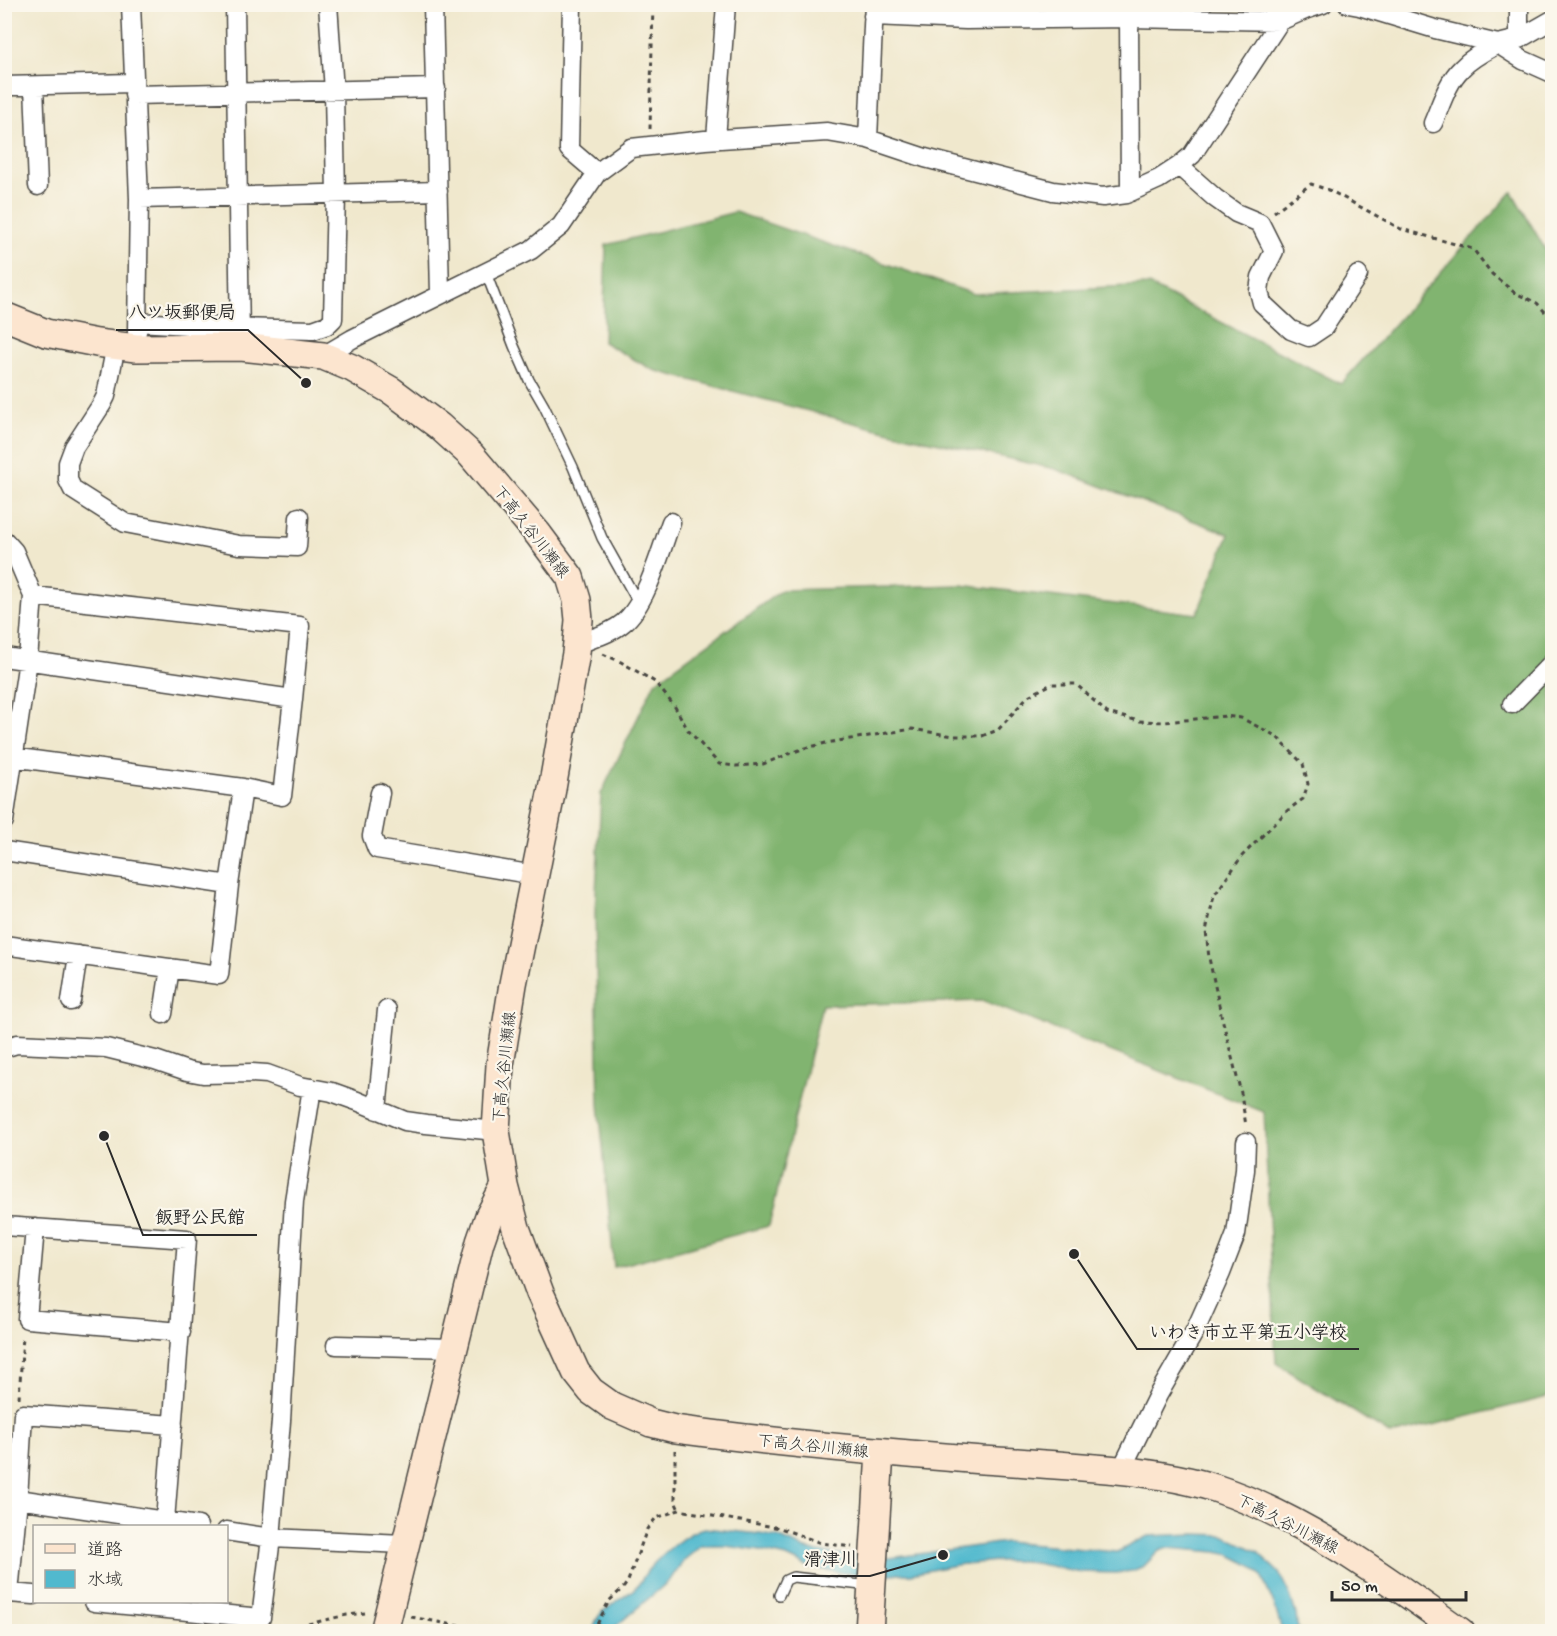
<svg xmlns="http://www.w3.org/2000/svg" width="1557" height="1636" viewBox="0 0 1557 1636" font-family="'Gochi Hand','Klee One',sans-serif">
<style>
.forest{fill:#81b46f;stroke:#56704d;stroke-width:1.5}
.water{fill:#51b9ce;stroke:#3e727c;stroke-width:1.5}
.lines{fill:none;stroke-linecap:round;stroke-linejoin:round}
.lane-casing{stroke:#494743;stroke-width:12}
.street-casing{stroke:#494743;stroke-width:21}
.secondary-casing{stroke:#494743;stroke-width:30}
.path{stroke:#494743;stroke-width:3;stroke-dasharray:4.5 4.5;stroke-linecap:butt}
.lane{stroke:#fff;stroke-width:9}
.street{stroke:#fff;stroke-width:18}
.secondary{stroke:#fce5cf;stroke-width:27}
.labels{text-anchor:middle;stroke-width:4.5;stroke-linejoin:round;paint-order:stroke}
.street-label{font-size:16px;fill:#2b2b2b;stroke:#fbf7ec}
.leader{fill:none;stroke:#2b2b2b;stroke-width:2}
.callout-dot{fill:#2b2b2b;stroke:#fbf7ec;stroke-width:2}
.callout-label{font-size:18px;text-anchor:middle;font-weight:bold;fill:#2b2b2b;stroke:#fbf7ec;stroke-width:4.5;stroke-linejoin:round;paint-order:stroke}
</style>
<rect width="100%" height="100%" fill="#fbf7ec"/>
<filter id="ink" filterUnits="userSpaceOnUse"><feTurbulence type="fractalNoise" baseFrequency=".0167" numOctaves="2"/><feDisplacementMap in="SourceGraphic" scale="12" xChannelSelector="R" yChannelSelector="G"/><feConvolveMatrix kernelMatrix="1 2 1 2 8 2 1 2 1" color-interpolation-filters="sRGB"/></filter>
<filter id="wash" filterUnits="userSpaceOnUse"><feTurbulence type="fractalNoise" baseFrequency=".008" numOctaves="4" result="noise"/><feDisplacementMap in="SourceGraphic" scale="24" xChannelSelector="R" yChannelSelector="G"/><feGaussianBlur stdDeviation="1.35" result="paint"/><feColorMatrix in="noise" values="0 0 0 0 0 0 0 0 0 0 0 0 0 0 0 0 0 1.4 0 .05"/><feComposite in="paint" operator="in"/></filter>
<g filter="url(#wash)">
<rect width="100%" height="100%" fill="#f0e8cd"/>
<path class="forest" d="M1512,192L1552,261V1396L1391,1435L1276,1363L1264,1112L984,1001L822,1005L769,1226L614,1267L599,1104L595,913L601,794L655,682L782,590L961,585L1197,614L1229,534L1055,469L877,429L653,370L603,342L606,245L735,212L974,294L1149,285L1341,384Z"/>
<path class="water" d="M704,1528L760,1534L778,1537L803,1548L818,1552L890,1558L1005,1542L1117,1552L1148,1536L1194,1534L1223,1535L1257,1551L1279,1573L1290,1595L1296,1614L1298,1631H1282L1275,1607L1261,1575L1250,1565L1231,1555L1216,1552L1168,1548L1159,1551L1144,1566L1132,1571L1115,1573L1081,1572L1024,1561H996L955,1565L911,1574H892L843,1573L808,1567L787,1557L761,1551L726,1546H701L683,1561L670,1580L615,1627L611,1631H594C594,1607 624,1601 637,1586C642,1581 644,1575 648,1570C660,1556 686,1532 704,1528Z"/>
</g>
<g filter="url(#ink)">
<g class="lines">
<defs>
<path id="lane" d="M486,273L514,346L529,380L544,406L573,467L602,538L639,604
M779,1595L786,1580L793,1577L870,1586"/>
<path id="street" d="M131,4L139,199L137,332
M235,4L240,339
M433,4L440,294
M572,4L569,149L597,173
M1348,4L1359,6L1435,29L1498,44L1519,39L1552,20
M873,16L966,20L1129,18L1280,21
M1129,18L1130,192
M1519,39V4
M4,86L133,83
M34,86L38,186
M134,95L436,88
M1433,123C1441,105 1447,82 1462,68C1472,57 1485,51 1498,44L1523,60L1552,73
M716,139L726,4
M868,139L874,4
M1179,166L1215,198L1236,213L1260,223L1274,251L1261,277L1259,291L1262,303L1291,330L1309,337L1324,327L1358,275
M139,199L438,191
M138,322L239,328L313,330L327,325L333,319L336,195L334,91L328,4
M116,345L106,396L102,404L74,447L68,463V480L73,490L125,523L239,545L297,547L299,517
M323,356L352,339L420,305L531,250L561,226L597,173L631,148L705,140L827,132L868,139L925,158L1053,191L1103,197L1126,194L1159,179L1179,166L1192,155L1280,21L1305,10L1323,4
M4,540L14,551L33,596L28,660L4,821
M576,645C592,638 610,634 623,623C646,605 661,550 671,522
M4,657L293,699
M1512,704L1552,663
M4,756L243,788L282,796L293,699L300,626L33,596
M380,793L372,836L377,849L535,875
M4,851L229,885
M4,945L219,975L229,885L243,788
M71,1001L78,955
M163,1014L170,968
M4,1048L17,1044L106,1048L155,1060L187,1071L203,1074L252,1073L267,1074L300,1086L332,1092L357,1101L405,1121L426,1124L496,1131
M377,1110L387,1010
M4,1226L187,1239L165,1521
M35,1228L27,1319L181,1332
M336,1345L454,1348
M173,1425L23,1414L18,1499L198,1526
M1121,1470L1158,1395L1195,1331L1221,1273L1236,1234L1245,1170L1246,1142
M4,1498L18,1499L9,1593L34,1595
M226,1531L271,1538L404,1544
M94,1602L261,1618L271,1538L281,1421L294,1201L312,1088"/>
<path id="secondary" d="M4,316L46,333L97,343L136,348L241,347L323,356L352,368L392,391L439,426L471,455L538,534L570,577L577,600L579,620L576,653L552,789L513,984L500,1065L496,1131L505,1186L516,1228L540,1293L576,1372L591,1391L612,1406L651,1423L675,1429C777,1443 879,1452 982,1460C1019,1462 1057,1465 1095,1468C1135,1471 1176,1476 1215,1488C1306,1518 1383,1577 1461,1632
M384,1632L480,1242L489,1216L505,1186
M869,1632L880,1452"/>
</defs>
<use href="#lane" class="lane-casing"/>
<use href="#street" class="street-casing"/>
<use href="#secondary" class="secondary-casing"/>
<path class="path" d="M650,129L653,4
M1274,212L1311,184L1331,191L1401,229L1473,249L1492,274L1515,293L1537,303L1552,320
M603,654L621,662L655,682L675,707L688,730L719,764L736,766L763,764L802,749L826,743L912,729L953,736H982L998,730L1028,696L1052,684H1076L1107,713L1139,721L1165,722L1226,716L1241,718L1276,736L1303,764L1308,784L1303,799L1288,810L1242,856L1214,896L1206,931L1209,958L1221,1014L1241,1093L1246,1126
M19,1398L23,1336
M675,1450V1501L679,1510
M411,1617L465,1627L472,1632
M273,1632L347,1615L365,1613
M593,1632L609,1601L624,1587L628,1581L647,1529L656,1518L679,1510L780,1528L821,1543L852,1547"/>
<use href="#lane" class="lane"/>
<use href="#street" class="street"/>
<use href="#secondary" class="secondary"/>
</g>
</g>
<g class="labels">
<g class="street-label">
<text transform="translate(532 531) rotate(52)" y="6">下高久谷川瀬線</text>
<text transform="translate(503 1067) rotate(-84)" y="6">下高久谷川瀬線</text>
<text transform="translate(813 1445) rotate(6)" y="6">下高久谷川瀬線</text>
<text transform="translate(1288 1523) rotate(27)" y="6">下高久谷川瀬線</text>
</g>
</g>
<path class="leader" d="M306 383L248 330H116M104 1136L143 1235H257M1074 1254L1137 1349H1359M943 1555L870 1576H792"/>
<g class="callout-dot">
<circle cx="306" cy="383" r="6"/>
<circle cx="104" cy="1136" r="6"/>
<circle cx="1074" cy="1254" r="6"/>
<circle cx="943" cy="1555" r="6"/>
</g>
<g class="callout-label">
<text x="182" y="318">八ツ坂郵便局</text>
<text x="200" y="1223">飯野公民館</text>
<text x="1248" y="1338">いわき市立平第五小学校</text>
<text x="831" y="1565">滑津川</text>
</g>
<rect width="1557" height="1636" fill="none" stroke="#fbf7ec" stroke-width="24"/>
<rect x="33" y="1525" width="195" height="78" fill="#fbf7ec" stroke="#a8a59f" stroke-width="1.5"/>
<rect x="45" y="1544" width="30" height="9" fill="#fce5cf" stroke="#a8a59f" stroke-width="1.5"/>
<text x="87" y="1555" font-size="18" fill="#2b2b2b">道路</text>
<rect x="45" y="1570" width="30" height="18" fill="#51b9ce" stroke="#a8a59f" stroke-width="1.5"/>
<text x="87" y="1585" font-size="18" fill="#2b2b2b">水域</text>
<path d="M1332 1591v9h134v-9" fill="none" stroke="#2b2b2b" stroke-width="3"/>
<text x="1341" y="1591" font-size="18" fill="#2b2b2b" stroke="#fbf7ec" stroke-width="4.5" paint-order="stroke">50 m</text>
</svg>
